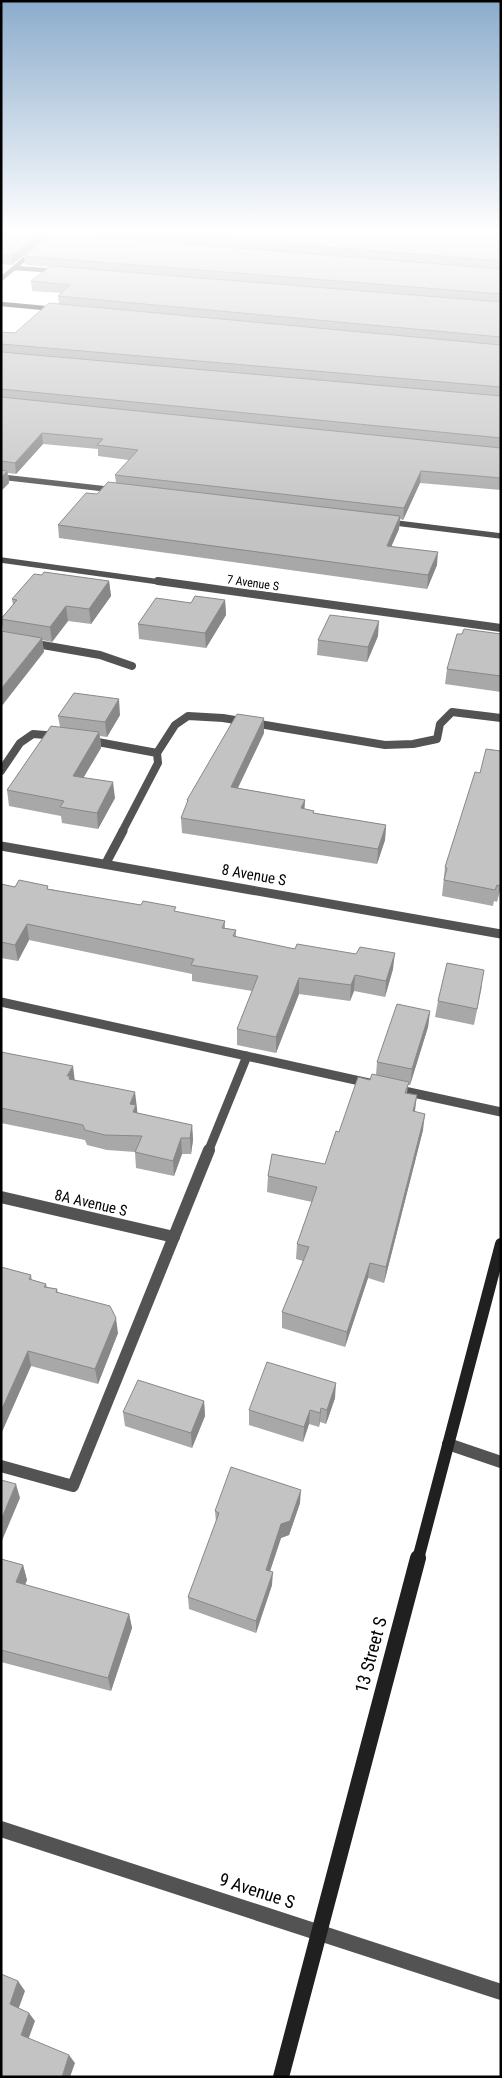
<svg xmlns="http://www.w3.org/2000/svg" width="502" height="2078" viewBox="0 0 502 2078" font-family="'Roboto Condensed',sans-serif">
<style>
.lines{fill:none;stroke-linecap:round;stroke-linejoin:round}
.lane-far4{stroke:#535353;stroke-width:4.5}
.lane-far3{stroke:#535353;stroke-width:5.5}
.lane-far2{stroke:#535353;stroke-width:8}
.lane-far1{stroke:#535353;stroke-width:9}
.lane{stroke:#535353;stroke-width:12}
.street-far5{stroke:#535353;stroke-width:4.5}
.street-far4{stroke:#535353;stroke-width:5.5}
.street-far3{stroke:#535353;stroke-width:8}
.street-far2{stroke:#535353;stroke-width:9}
.street-far1{stroke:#535353;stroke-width:12}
.street{stroke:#535353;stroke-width:16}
.secondary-far2{stroke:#202020;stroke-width:4.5}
.secondary-far1{stroke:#202020;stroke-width:12}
.secondary{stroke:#202020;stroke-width:16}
.wall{fill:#a8a8a8}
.shaded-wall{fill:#888}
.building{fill:#c3c3c3;stroke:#888}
.labels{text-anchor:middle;stroke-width:5;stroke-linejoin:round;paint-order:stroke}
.far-street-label{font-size:12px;fill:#000;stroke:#fff}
.street-label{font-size:15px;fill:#000;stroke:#fff}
.near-street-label{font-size:18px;fill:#000;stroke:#fff}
</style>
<rect width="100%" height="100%" fill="#fff"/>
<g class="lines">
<path class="lane-far4" d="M15,268L59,271"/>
<path class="lane-far3" d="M1,477L115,490
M388,522L501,536"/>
<path class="lane-far2" d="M31,643L100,655L132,666
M87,740L157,753L158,763L122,832
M157,753L175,725L188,716L223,718L385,745L413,744L437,739L440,724L452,712L501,718
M1,771L20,743L33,734L58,736"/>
<path class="lane-far1" d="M106,863L123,831
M1,1002L369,1083
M395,1089L501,1112
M208,1152L247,1056"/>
<path class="lane" d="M448,1444L501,1462
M1,1466L73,1486L209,1150"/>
<path class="street-far5" d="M1,279L33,252"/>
<path class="street-far4" d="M1,560L167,583"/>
<path class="street-far3" d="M158,581L501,628"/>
<path class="street-far2" d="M1,846L501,934"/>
<path class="street-far1" d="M1,1197L174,1237"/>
<path class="street" d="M1,1829L501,1992"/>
<path class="secondary-far2" d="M1,304L55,309"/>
<path class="secondary-far1" d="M418,1559L501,1244"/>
<path class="secondary" d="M281,2077L418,1558"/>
</g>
<path class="wall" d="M1,233H501V490L420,483L403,520L400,519L399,529L391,546L437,565L427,589L59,538L58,525L97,494L116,483L115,475L129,460L98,456V449L43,444L16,474L8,473L9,483L1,491V332L15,333L59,304L58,296L61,293L32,291L31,281L50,267L25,265L24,256L48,236L12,265L1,264Z
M109,581L111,596L91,624L68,621L52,642L42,640L44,652L3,631L1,618L13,605L12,599Z
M225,600L226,615L206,648L139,639L138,624L191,603Z
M462,634H501V692L445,684L447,669Z
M378,636L367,662L317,655L318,640Z
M120,715L107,737L100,736L101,748L83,778L115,798L98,829L62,823L61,816L9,806L7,790L60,727L58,716Z
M264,718V733L238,788L305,800L304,809L314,811V813L386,825L385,840L377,864L182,833L181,818L187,804V800Z
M501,751V885L497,902L494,901L493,906L442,896L445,867L480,773Z
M1,884L15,887L49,889L225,921V928L236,930V937L393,969L385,997L354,991L350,1001L299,994L276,1053L237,1045V1029L252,991L192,981V974L29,940L18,961L1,958Z
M482,986L474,1025L435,1017L438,1001Z
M430,1011L428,1027L410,1085H408L407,1093L423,1130L384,1283L368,1278L345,1347L282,1328V1312L303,1261L296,1259L297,1244L312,1202L267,1192L268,1176L325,1164L339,1132L370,1080L376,1075L377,1062Z
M1,1052L74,1080L137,1108V1113L192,1125L193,1140L191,1154H182L174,1176L136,1168L135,1152L107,1150L87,1145L85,1140L1,1123Z
M1,1267L31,1275L32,1280L46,1284L47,1287L57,1289L58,1293L118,1333L98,1384L31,1366L1,1434Z
M335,1398L326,1424L320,1422L319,1427L309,1424L303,1442L249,1425V1410Z
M204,1401L205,1416L192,1448L125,1426L123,1412Z
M300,1503L289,1535L281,1538L270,1571L272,1585L256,1633L189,1609L188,1597L216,1522L215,1511Z
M1,1559L23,1565L27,1580L25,1585L129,1614L132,1628L111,1691L1,1662Z"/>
<path class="shaded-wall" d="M40,233H52L12,265L11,256Z
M42,433L43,444L16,474L15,463Z
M7,471L9,483L1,491V478Z
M421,471L420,483L403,520L404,508Z
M400,516L399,529L386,559L387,546Z
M438,552L437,565L427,589L428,575Z
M109,581L111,596L91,624L89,609Z
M225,600L226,615L206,648L205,633Z
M66,606L68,621L52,642L50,627Z
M379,621L378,636L367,662L368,647Z
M42,638L44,652L1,707V689Z
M119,699L120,715L107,737L105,722Z
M264,718V733L231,802V787Z
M99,732L101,748L75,792L73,776Z
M113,782L115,798L98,829L97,813Z
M305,800L304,815L301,808Z
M386,825L385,840L377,864L378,849Z
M501,881V885L497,902Z
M27,924L29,940L18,961L15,945Z
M395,953L393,969L385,997L386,981Z
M355,975L354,991L350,1001L351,985Z
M299,978V994L276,1053V1037Z
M430,1011L428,1027L410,1085L412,1069Z
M73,1066L75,1082L72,1088L67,1076Z
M135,1092L137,1108L138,1121L130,1104Z
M417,1095L415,1111H413Z
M425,1114L423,1130L384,1283L386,1267Z
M192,1125L193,1140L191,1154L190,1138Z
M181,1138L182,1154L174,1176L173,1161Z
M370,1263L368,1278L345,1347L347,1332Z
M116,1318L118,1333L98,1384L95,1369Z
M28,1351L31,1366L1,1434V1411Z
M336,1383L335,1398L326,1424L327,1410Z
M204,1401L205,1416L192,1448L191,1433Z
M321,1408L320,1422L319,1427L320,1413Z
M310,1410L309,1424L303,1442L304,1427Z
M16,1484L20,1498L1,1543V1520Z
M301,1490L300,1503L289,1535L281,1538L266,1583V1570L281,1524Z
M23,1565L27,1580L20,1596L16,1582Z
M273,1572L272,1585L256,1633V1621Z
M129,1614L132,1628L111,1691L108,1678Z
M18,1981L25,1991L17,2013L10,2004Z
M29,2013L35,2021L27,2043L21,2035Z
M69,2055L75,2063L70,2077H62Z"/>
<path class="building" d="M1,233H40L11,256L1,255Z
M52,233L501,269V294L24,256Z
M156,233H440L501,237V261Z
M51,266L501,302V337L58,296L70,285L31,281Z
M49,303L501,345V387L1,344V332L15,333Z
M1,352L501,396V438L1,389Z
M1,397L501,448V478L421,471L404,508L115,475L138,450L97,445L103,439L42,433L15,463L1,461Z
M1,470L7,471L1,478Z
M108,482L400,516L387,546L438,552L428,575L58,525L86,493L97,494Z
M44,572L109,581L89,609L66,606L50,627L1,619L17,600L12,599L34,574L42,575Z
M195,596L225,600L205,633L138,624L156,598L191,603Z
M330,615L379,621L368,647L318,640Z
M464,629L501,634V676L447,669L457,634H462Z
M1,631L42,638L1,689Z
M74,693L119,699L105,722L58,716Z
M237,714L264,718L231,787L305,800L301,808L314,811L313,813L386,825L378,849L181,818L188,800H187Z
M51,726L99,732L73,776L113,782L97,813L60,807L64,801L7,790Z
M486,749L501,751V881L500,886L497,885L495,890L444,880L447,868L445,867L475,772L480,773Z
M19,880L48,886L47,889L141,905L143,901L176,907L174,911L225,921L222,928L236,930L233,936L295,949L297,944L356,954L360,947L395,953L386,981L355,975L351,985L299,978L276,1037L237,1029L258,976L191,965L194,959L27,924L15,945L1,942V884L15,887Z
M447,963L484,970L477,1009L438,1001Z
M397,1004L430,1011L412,1069L377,1062Z
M1,1052L73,1066L67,1076H70L69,1079L135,1092L130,1104L136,1105L133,1112L192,1125L190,1138H181L173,1161L135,1152L142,1136L105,1135L85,1130L83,1125L1,1108Z
M372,1074L409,1082L405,1093L417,1095L413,1111L425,1114L386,1267L370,1263L347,1332L282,1312L309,1247L297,1244L317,1187L268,1176L272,1154L325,1164L336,1131L339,1132L358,1077L370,1080Z
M1,1267L31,1275L29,1279L46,1284L44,1287L57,1289L56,1292L110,1306L116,1318L95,1369L28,1351L1,1411Z
M267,1362L336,1383L327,1410L321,1408L320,1413L310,1410L304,1427L249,1410Z
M138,1380L204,1401L191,1433L123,1412Z
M231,1467L301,1490L290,1521L281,1524L266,1570L273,1572L256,1621L188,1597L219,1513L215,1511Z
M1,1480L16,1484L1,1520Z
M1,1559L23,1565L16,1582L129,1614L108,1678L1,1650Z
M1,1974L18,1981L10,2004L29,2013L21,2035L69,2055L62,2077H1Z"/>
<linearGradient id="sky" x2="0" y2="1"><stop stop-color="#8baccc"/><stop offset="0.44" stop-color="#fff"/><stop offset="1" stop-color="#fff" stop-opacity="0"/></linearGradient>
<rect width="502" height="524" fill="url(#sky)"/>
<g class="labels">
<g class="far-street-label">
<text transform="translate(253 583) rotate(8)" y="4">7 Avenue S</text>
</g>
<g class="street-label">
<text transform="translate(254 875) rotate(10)" y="5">8 Avenue S</text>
<text transform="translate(91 1203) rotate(13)" y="5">8A Avenue S</text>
</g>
<g class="near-street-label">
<text transform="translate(371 1655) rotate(-75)" y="6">13 Street S</text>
<text transform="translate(257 1891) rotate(18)" y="6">9 Avenue S</text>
</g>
</g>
<rect width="502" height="2078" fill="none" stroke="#000000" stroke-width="5"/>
</svg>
